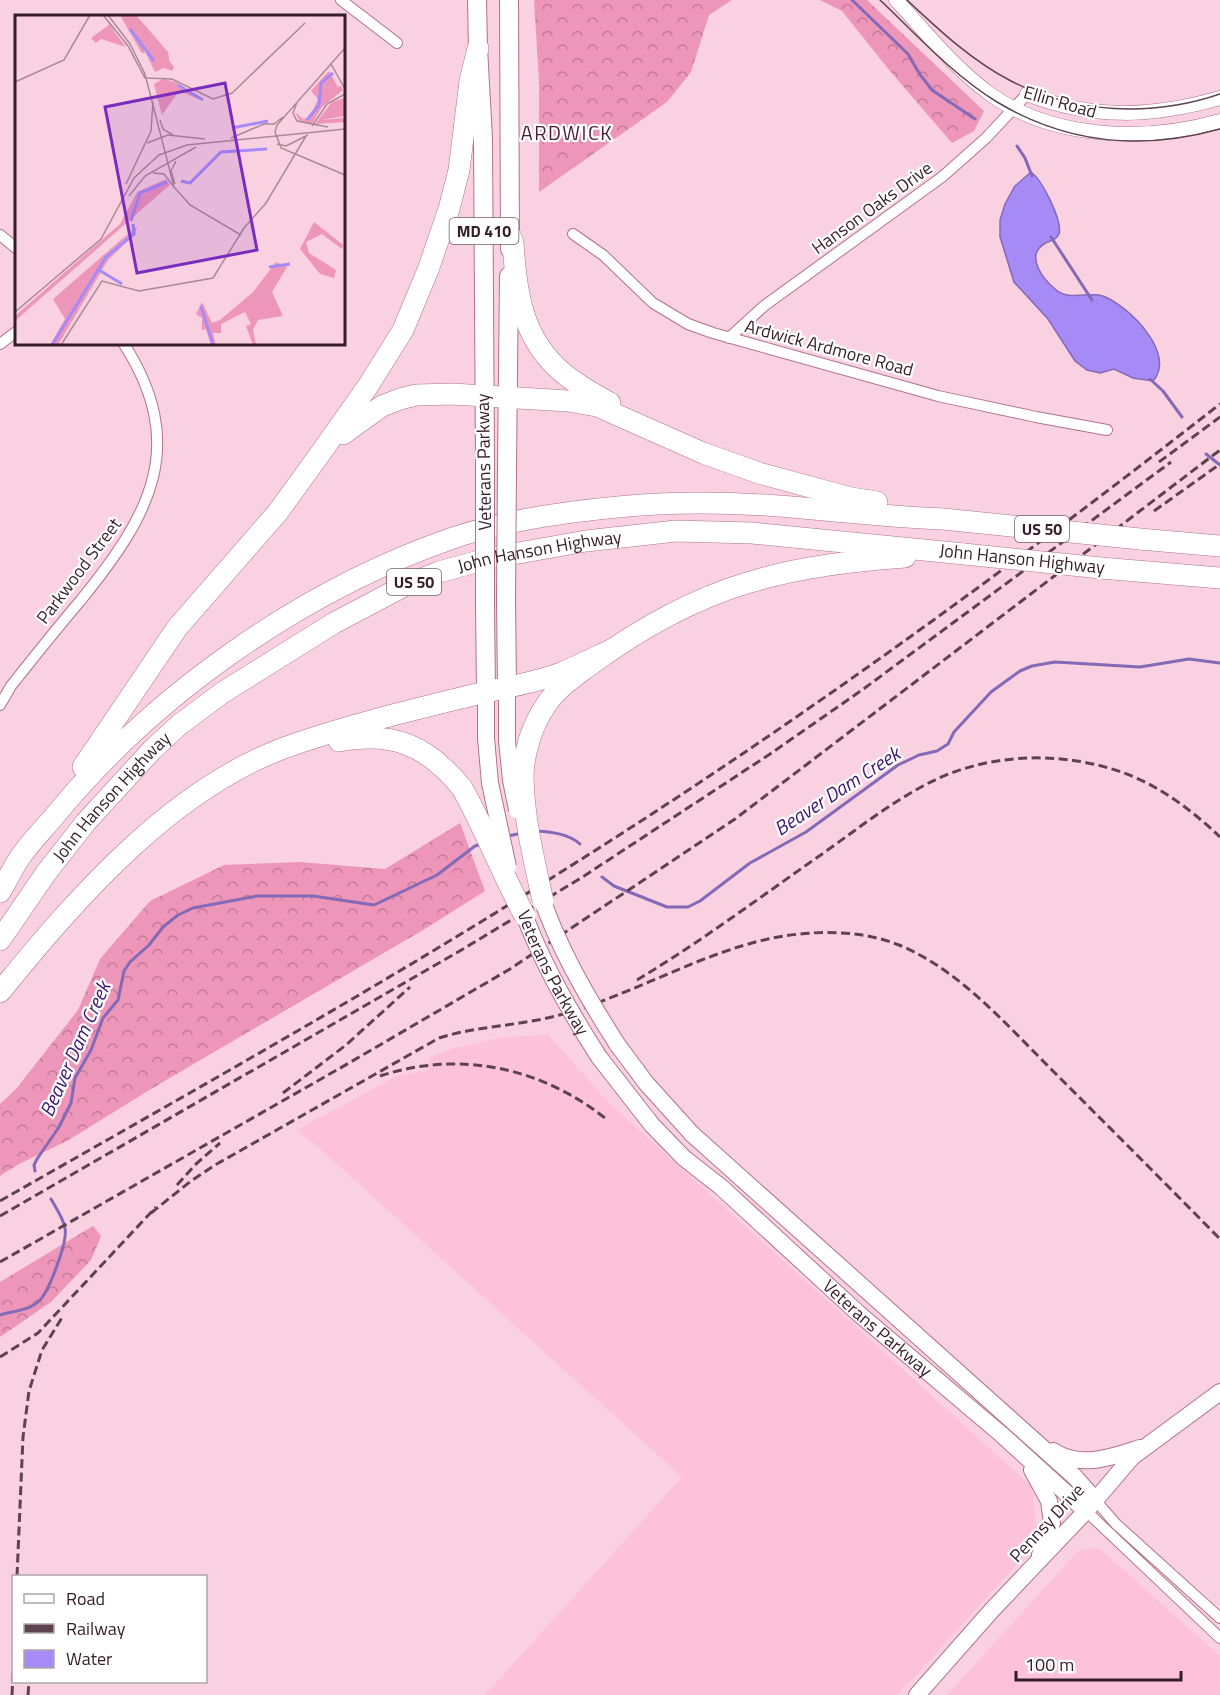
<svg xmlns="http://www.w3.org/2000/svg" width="1220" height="1695" viewBox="0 0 1220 1695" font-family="'Titillium Web',sans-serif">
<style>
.built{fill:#fdc2d9}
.forest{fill:url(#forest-crowns)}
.water{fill:#a68af5;stroke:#8469b7;stroke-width:1.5}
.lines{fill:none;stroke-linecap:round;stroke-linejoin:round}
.stream{stroke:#8469b7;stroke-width:3}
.minor-casing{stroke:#af738b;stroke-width:12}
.tertiary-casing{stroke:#af738b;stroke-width:15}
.secondary-casing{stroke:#af738b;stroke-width:18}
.primary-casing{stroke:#af738b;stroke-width:20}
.motorway-casing{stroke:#af738b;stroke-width:22}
.minor{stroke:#fff;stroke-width:10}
.tertiary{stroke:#fff;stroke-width:14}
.secondary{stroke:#fff;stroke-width:16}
.primary{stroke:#fff;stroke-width:18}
.motorway{stroke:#fff;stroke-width:21}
.tram{stroke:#5e434e;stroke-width:1.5}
.rail{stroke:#5e434e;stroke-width:3;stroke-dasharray:9 4.5;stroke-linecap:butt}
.secondary-bridge-casing{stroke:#af738b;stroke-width:18;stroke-linecap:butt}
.primary-bridge-casing{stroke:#af738b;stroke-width:20;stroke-linecap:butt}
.motorway-bridge-casing{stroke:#af738b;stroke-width:22;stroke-linecap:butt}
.secondary-bridge{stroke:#fff;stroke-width:16}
.primary-bridge{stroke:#fff;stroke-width:18}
.motorway-bridge{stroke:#fff;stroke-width:21}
.labels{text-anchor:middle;stroke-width:4.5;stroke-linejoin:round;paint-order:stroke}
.shield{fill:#fff;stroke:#726168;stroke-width:1.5}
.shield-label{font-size:16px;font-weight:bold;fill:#351d27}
.street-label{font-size:18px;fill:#351d27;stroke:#fff}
.neighbourhood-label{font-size:20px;letter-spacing:1.5px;fill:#4c1a31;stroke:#fff}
.water-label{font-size:20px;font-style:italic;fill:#3c1775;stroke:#fff}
.inset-river{fill:none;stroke:#a68af5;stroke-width:3}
.inset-road{fill:none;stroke:#ab8996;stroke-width:1.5}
.view{fill:#7b2cbf;fill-opacity:0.15;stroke:#7b2cbf;stroke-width:3}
.inset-edge{fill:none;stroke:#351d27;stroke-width:3}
</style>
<defs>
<pattern id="forest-crowns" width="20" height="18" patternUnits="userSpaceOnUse" patternTransform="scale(1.5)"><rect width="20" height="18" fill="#ed96b9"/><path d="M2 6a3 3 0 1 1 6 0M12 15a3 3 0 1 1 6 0" fill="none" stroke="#c17a96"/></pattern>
</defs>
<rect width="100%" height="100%" fill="#fad1e0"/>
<path class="built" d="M548,1034L607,1101L1032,1487L1038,1540L898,1695H485L682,1477L327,1155L297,1130L397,1076L428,1070L429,1058L455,1048L499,1038Z
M1099,1548L1220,1656V1695H947L1079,1550Z"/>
<path class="forest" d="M534,0H732L709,15L691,72L667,102L539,192V80Z
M820,0H867L984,111L974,131L952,143L890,71L842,11Z
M460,823L485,891L423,930L151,1089L67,1141L19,1164L0,1176V1104L16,1089L78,1010L100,959L150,901L224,865L299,862L385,869Z
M93,1226L101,1236L91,1260L51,1302L0,1337V1282Z"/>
<path class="water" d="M1031,172C1042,180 1063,221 1059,234C1057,240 1049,241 1044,244C1025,256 1043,279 1055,289C1069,302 1089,291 1103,296C1129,306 1177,354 1153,381L1133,378L1114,369L1100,373L1087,370L1075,361L1048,319L1014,282L1000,237V220L1005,204L1015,186Z"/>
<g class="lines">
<path class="stream" d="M852,0L908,54L919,73L932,90L975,119
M1017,146L1025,158L1032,176
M1051,237L1092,300
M1150,379L1163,391L1182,417
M1206,454L1220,465
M537,831C552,832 569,834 580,844
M508,836L522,833
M602,877L614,886L667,907H688L700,901L750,863L806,832L898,765L919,755L937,751L948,744L954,732L991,692L1020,671L1032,666L1055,662L1140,667L1189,659L1220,663
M35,1171L34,1165L37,1159L59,1127L71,1103L75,1078L91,1050L103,1018L118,1000L124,971L130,962L149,945L163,927L178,915L193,908L257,896H313L374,905L437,875L475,846L481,844
M0,1315C12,1311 29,1311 39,1301C49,1292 68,1241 65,1228C63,1218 56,1208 51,1199"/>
<defs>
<path id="minor" d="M341,0L397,43
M573,234L603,255L653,303L688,324L713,333L938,396L1036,417L1107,430
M0,235L16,248
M729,338L764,306L942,177L986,138L1027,94
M0,344L16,332
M0,705L11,686C34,657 57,628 81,600C150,515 189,446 124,344
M1095,1500L1116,1524L1220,1618
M1086,1511L1220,1638"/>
<path id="tertiary" d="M896,0C926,32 954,68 990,94C1054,140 1147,142 1220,121
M1027,94C1093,120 1153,117 1220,98"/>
<g id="secondary">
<path d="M507,687V741L511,780"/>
<path d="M486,692V738L490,783"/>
<path d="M617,1044L646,1083L692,1134L1075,1477L1095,1500"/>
<path id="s1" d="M599,1057L652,1125L684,1158L721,1187L858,1313L1001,1434L1086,1511"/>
<path d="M1053,1451C1081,1469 1111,1457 1140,1448"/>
<path d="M1032,1470L1049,1501L1052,1523L1040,1555"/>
<path d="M917,1695L992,1610L1087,1510L1132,1457L1220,1392"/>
</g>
<path id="primary" d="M477,0L478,48L483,138L485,462
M509,0L510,249
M507,467L509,276
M506,601L507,687
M485,606L486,692"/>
<g id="motorway">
<path d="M510,235L513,243C516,292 522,339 563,373C577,385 594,394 610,403"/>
<path d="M343,434L382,406L400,399L416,395L452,394L568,401L597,406L703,453L759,473L851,498L877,502"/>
<path d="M1140,539L1220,546"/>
<path d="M1101,568L1220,578"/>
<path d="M339,741C393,731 427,745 462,788"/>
<path d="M83,767L177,628L278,512L320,454L368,386L403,330L428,270L449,209L459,170L470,81L478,48"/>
<path d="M523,778C523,754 532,725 546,705C557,688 574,677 590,665C638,630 690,600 747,583C798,567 852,561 905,557"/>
<path d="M0,892C7,881 12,869 19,859C30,842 45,828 57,813C157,692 305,589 453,538C506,520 563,512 618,507C666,502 716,502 765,505C824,509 883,517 943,519"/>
<path id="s2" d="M0,940L46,873L86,822L152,750L179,725L222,693L334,623L406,585L439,572L490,558L586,541L676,531L752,533L964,554"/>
<path d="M0,992C78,896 177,782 298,743C354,724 412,710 469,696C499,688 532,684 561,673C578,666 594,658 611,650"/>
</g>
</defs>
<use href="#minor" class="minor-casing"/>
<use href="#tertiary" class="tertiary-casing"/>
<use href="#secondary" class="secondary-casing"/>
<use href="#primary" class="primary-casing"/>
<use href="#motorway" class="motorway-casing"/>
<use href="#minor" class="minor"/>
<use href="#tertiary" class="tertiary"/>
<use href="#secondary" class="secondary"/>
<use href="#primary" class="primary"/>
<use href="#motorway" class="motorway"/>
<path class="tram" d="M880,0C917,35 953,75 997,102C1067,144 1141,151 1220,129
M907,0C939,30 972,61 1011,81C1075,114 1153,117 1220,94"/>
<path class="rail" d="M1159,462L1220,417
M1154,511L1220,464
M637,980C702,941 763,895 825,852C857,829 888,805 923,786C990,749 1079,749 1147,783C1174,797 1198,816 1220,837
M380,1076C459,1050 540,1067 605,1118
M283,1093L346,1045L410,987
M177,1185L196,1164L220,1143
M0,1201C191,1092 383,985 569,867C795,725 1010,568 1220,404
M151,1213L191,1181L215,1165L439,1038C477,1026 517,1026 556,1016C628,997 696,955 768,939C810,930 859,929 899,945C962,971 1010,1029 1058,1076C1112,1130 1166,1184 1220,1239
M0,1216L458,952L581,878L770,754L862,690L1171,462
M0,1262L349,1063L510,969L735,819L1220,450
M0,1357L38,1333L156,1207
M17,1576L23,1437L29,1391L42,1350L63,1316
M12,1695L14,1654
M28,1695L29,1682"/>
<defs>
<g id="secondary-bridge">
<path d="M511,780L517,810"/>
<path d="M490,783L508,867"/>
<path d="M539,890C557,946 586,995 617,1044"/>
<path id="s3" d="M521,906C540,960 568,1009 599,1057"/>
</g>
<path id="primary-bridge" d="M485,462V606
M506,601L507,467"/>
<path id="motorway-bridge" d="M943,519L1140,539
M964,554L1101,568
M523,778C524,820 534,860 543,901
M462,788C485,829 502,874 525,916"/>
</defs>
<use href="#secondary-bridge" class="secondary-bridge-casing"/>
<use href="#primary-bridge" class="primary-bridge-casing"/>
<use href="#motorway-bridge" class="motorway-bridge-casing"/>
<use href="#secondary-bridge" class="secondary-bridge"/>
<use href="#primary-bridge" class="primary-bridge"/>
<use href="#motorway-bridge" class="motorway-bridge"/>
</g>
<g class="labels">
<g class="shield">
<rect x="449.5" y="218" width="69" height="26" rx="4.5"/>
<rect x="1015" y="516" width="54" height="26" rx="4.5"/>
<rect x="387" y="569" width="54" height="26" rx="4.5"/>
</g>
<g class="shield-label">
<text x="484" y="237">MD 410</text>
<text x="1042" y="535">US 50</text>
<text x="414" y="588">US 50</text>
</g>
<g class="street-label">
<text transform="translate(1060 102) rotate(16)" y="6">Ellin Road</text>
<text transform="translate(872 208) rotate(-36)" y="6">Hanson Oaks Drive</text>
<text transform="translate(829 348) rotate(15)" y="6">Ardwick Ardmore Road</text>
<text transform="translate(484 462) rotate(-91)" y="6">Veterans Parkway</text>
<text dy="6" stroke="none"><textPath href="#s2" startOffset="686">John Hanson Highway</textPath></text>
<text transform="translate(1022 559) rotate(6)" y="6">John Hanson Highway</text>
<text transform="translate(79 571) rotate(-53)" y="6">Parkwood Street</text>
<text dy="6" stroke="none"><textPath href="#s2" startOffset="182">John Hanson Highway</textPath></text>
<text dy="6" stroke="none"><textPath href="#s3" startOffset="74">Veterans Parkway</textPath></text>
<text dy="6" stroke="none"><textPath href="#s1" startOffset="390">Veterans Parkway</textPath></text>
<text transform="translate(1047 1523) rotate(-47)" y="6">Pennsy Drive</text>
</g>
<g class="neighbourhood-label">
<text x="567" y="140">ARDWICK</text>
</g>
<g class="water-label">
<text transform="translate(837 791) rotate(-33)" y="7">Beaver Dam Creek</text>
<text transform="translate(75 1049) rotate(-66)" y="7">Beaver Dam Creek</text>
</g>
</g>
<g transform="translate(15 15)">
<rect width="330" height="330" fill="#fad1e0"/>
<path d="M105,0H121L153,37L155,50L134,26L128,32L130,39L126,37ZM95,9L100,18L111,32L86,24L81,28L76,23ZM148,64L161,67L188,86L164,76L147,100L139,69ZM302,69L317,72L322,80L306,93L297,109L285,107L280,97L288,104L295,102L303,84L296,76ZM330,83V101L306,105L330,103V107L300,109L317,87ZM151,164L155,170L149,175L0,306V301L105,209L122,177ZM299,207L328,230L327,234L307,219L291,227L294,238L321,255L319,263L305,259L285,234ZM122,211L120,219L93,245L43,330H35L50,304L38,284ZM261,247L272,252L257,277L268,301L243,305L238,314L241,330H238L231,311L236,309L230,297L206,309V318H198L201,330H196L191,314L187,315V303L181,299L187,287L197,308L205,305L238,277Z" fill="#ed96b9"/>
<path d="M314,56L323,72L326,71L328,75L322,80L317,72L302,69Z" fill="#ed96b9"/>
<path d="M134,26L151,42L159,52L157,56L149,53L140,57L128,32Z" fill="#ed96b9"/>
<path class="inset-river" d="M115,14L139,46M163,70L188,85M292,105L304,90L306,68L318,58M217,113L253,106M166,166L175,168L206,137L252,134M116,206L125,178L152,167M254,252L275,249M84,255L107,269M186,291L198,330M37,330L91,242L119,219L118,209"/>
<path class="inset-road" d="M88,0L113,31L130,63L157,64L198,84L217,78L290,8M93,0L115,29L130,59L159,172L175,190L226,220M330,33L262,110L260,117L266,133L330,160M316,49L330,74M0,67L49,45L75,0M282,87L278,98L282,106L313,112M145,105L148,114L158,120M297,111L312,89L330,79M216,123L249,109H259L268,102M132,128L153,120L190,124M262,129L271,131L293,120M138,158L149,159L159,172M111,169L136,116L138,87M160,169L156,156L161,146M114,181L130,161L181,132M0,297L86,224L119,163L144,140L172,130L330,114M46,330L87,266L124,276L198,263L229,213L251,188L291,121"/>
<path class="view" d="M210,68L242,235L122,258L90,92Z"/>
<rect width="330" height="330" class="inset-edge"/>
</g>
<rect x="12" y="1575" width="195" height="108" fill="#ffffff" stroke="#aea5a9" stroke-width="1.5"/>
<rect x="24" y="1594" width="30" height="9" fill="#ffffff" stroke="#aea5a9" stroke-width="1.5"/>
<text x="66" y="1605" font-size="18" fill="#351d27">Road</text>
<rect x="24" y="1624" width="30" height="9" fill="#5e434e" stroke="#aea5a9" stroke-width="1.5"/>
<text x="66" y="1635" font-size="18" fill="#351d27">Railway</text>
<rect x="24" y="1650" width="30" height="18" fill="#a68af5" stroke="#aea5a9" stroke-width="1.5"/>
<text x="66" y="1665" font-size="18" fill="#351d27">Water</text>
<path d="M1016 1671v9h165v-9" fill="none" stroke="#351d27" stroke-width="3"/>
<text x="1025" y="1671" font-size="18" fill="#351d27" stroke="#ffffff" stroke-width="4.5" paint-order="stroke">100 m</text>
</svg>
